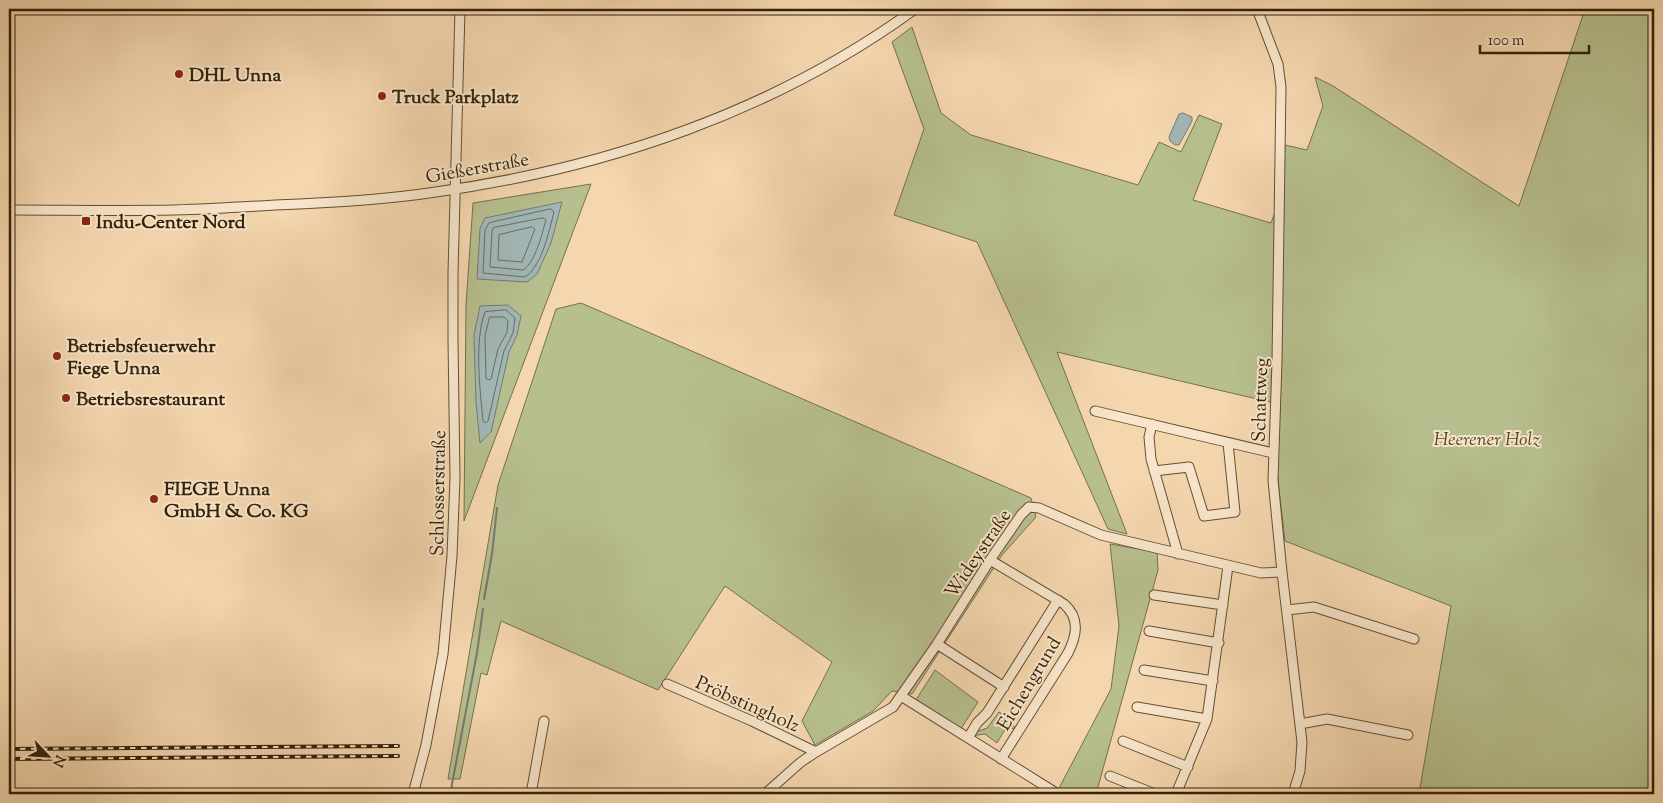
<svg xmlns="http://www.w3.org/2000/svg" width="1663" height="803" viewBox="0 0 1663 803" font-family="'Sorts Mill Goudy',serif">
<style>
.green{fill:#b7bf8f;stroke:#75704c}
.water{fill:#a1b7b6;stroke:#757b71}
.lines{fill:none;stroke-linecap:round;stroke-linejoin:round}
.shore{stroke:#6a6c60;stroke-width:1}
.stream{stroke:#757b71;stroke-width:2}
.minor-casing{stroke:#644f32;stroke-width:11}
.minor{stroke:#f8e5cb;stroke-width:9}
.rail-casing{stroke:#332209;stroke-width:4}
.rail{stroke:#f8e5cb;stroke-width:2;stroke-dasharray:5.5;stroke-linecap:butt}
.poi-dot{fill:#8f2418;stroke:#f8e5cb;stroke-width:2}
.labels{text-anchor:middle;stroke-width:4;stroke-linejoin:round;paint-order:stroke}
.poi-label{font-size:19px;font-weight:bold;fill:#332209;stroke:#f8e5cb;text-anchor:start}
.street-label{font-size:19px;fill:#332209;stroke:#f8e5cb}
.park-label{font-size:19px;font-style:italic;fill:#54492a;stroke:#f8e5cb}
</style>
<rect width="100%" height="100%" fill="#f5d7af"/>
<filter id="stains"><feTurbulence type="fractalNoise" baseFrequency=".004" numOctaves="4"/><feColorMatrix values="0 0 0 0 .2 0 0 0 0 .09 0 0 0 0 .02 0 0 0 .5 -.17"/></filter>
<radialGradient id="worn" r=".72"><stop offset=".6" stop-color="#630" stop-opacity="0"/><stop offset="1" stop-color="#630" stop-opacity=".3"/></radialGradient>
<path class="green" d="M1585,9H1654V794H1419L1451,606L1285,541L1279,489L1276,454L1278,404L1057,352L1127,534L1108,529L977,242L894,215L924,129L892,42L912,27L941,113L971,135L1138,185L1159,142L1181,152L1199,115L1222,124L1193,200L1271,223L1282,193L1285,145L1307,150L1323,106L1315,77L1333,86L1519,206Z
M591,184L464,521L466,305L473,203Z
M581,303L1031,498L1036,517L1002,555L912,694L892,691L873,711L815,745L802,721L832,662L725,586L658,690L501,621L487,675L481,673L460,779H448L498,485L556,309Z
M1110,544L1157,552L1158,570L1096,794H1056L1111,689L1119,626Z
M935,670L978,702L959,732L914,703Z
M999,712L1010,719L1008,723L1015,727L1014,729L1007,726L997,743L985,734L971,736L973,733L987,728Z"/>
<path class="water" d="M1183,113L1192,117V121L1179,145H1175L1170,141L1169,137L1179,114Z
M562,202L551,243L537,274L527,282L477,279L480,229L485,218Z
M508,305L521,316L517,335L509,352L491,432L480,443L476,402L474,335L480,306Z"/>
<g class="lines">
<path class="shore" d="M551,209L554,212C549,231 542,266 525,277L483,273L485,230L489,223Z
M543,218L546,220C542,234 535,263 523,270L490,267L492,232L493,228Z
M532,227L535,229L522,262L498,260L499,235Z
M506,310L515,318L513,333L504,351L488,421L485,423L483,421C480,389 474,341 485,312Z
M490,317H504L508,321L507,332L498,349L491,379L489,380L486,378L485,336Z"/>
<path class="stream" d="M484,599L492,554L497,508
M451,794L452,784L477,653L483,609"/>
<defs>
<path id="minor" d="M1257,9L1278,64L1281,87L1277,362L1273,480L1282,572L1302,742L1300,771L1293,794
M9,210C64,210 120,211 175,210C208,209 242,207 275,205C329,203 383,200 436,192C607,168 775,111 915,9
M1095,411L1273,453
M1152,424L1149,437L1151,459L1178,554
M1154,471L1189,467L1204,516L1235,512L1228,443
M990,560L1064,604C1080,618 1077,635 1068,653L1001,759
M1154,595L1223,605
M1287,610L1314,607L1414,639
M1149,631L1219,643
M937,644L1004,687
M1144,670L1213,681
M667,684L752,721L816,752
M901,696L1053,791
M1137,707L1207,719
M1300,724L1327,719L1408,735
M968,738L977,723L987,713L1058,600
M1123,741L1188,767
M1110,776L1155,794
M413,794L426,745L443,654L452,556L455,478L453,340V273L460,9
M531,794L544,721
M765,794L801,762L816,752L893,707L937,644L990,560L1021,515L1029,507L1039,508L1101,535L1261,573L1282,572
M1176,794L1207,719L1228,566"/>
</defs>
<use href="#minor" class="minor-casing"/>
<use href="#minor" class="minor"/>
<defs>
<path id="rail" d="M9,749L398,746
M9,759L398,756"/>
</defs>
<use href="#rail" class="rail-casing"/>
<use href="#rail" class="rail"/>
</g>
<g class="poi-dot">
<circle cx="179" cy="74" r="5"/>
<circle cx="382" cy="96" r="5"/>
<rect x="81" y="216" width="10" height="10" rx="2.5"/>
<circle cx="57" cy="356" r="5"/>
<circle cx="66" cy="398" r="5"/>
<circle cx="154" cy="499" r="5"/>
</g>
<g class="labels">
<g class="poi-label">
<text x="189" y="81">DHL Unna</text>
<text x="392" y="103">Truck Parkplatz</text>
<text x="96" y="228">Indu-Center Nord</text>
<text x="67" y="352">Betriebsfeuerwehr<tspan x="67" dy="22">Fiege Unna</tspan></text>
<text x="76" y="405">Betriebsrestaurant</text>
<text x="164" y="495">FIEGE Unna<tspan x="164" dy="22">GmbH &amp; Co. KG</tspan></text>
</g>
<g class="street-label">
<text transform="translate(477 167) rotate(-10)" y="7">Gießerstraße</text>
<text transform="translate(1259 400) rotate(-88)" y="7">Schattweg</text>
<text transform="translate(437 493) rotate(-89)" y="7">Schlosserstraße</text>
<text transform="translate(977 553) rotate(-56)" y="7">Wideystraße</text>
<text transform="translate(1028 683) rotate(-59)" y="7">Eichengrund</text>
<text transform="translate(748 703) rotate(24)" y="7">Pröbstingholz</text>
</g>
<g class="park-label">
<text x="1487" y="445">Heerener Holz</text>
</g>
</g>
<rect width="1663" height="803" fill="none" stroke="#f5d7af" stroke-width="30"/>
<rect x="10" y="10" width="1643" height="783" fill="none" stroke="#332209" stroke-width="2.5"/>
<rect x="15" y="15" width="1633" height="773" fill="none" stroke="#332209"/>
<g transform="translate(48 756) rotate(115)" stroke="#f8e5cb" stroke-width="4" paint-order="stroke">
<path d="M0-4L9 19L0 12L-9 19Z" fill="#332209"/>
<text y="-8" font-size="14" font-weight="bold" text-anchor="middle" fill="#332209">N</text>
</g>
<path d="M1480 45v8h109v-8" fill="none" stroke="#332209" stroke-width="2.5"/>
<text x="1488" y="45" font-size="15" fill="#332209" stroke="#f8e5cb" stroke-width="4" paint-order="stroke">100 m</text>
<rect width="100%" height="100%" filter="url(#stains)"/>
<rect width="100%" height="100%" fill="url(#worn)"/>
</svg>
